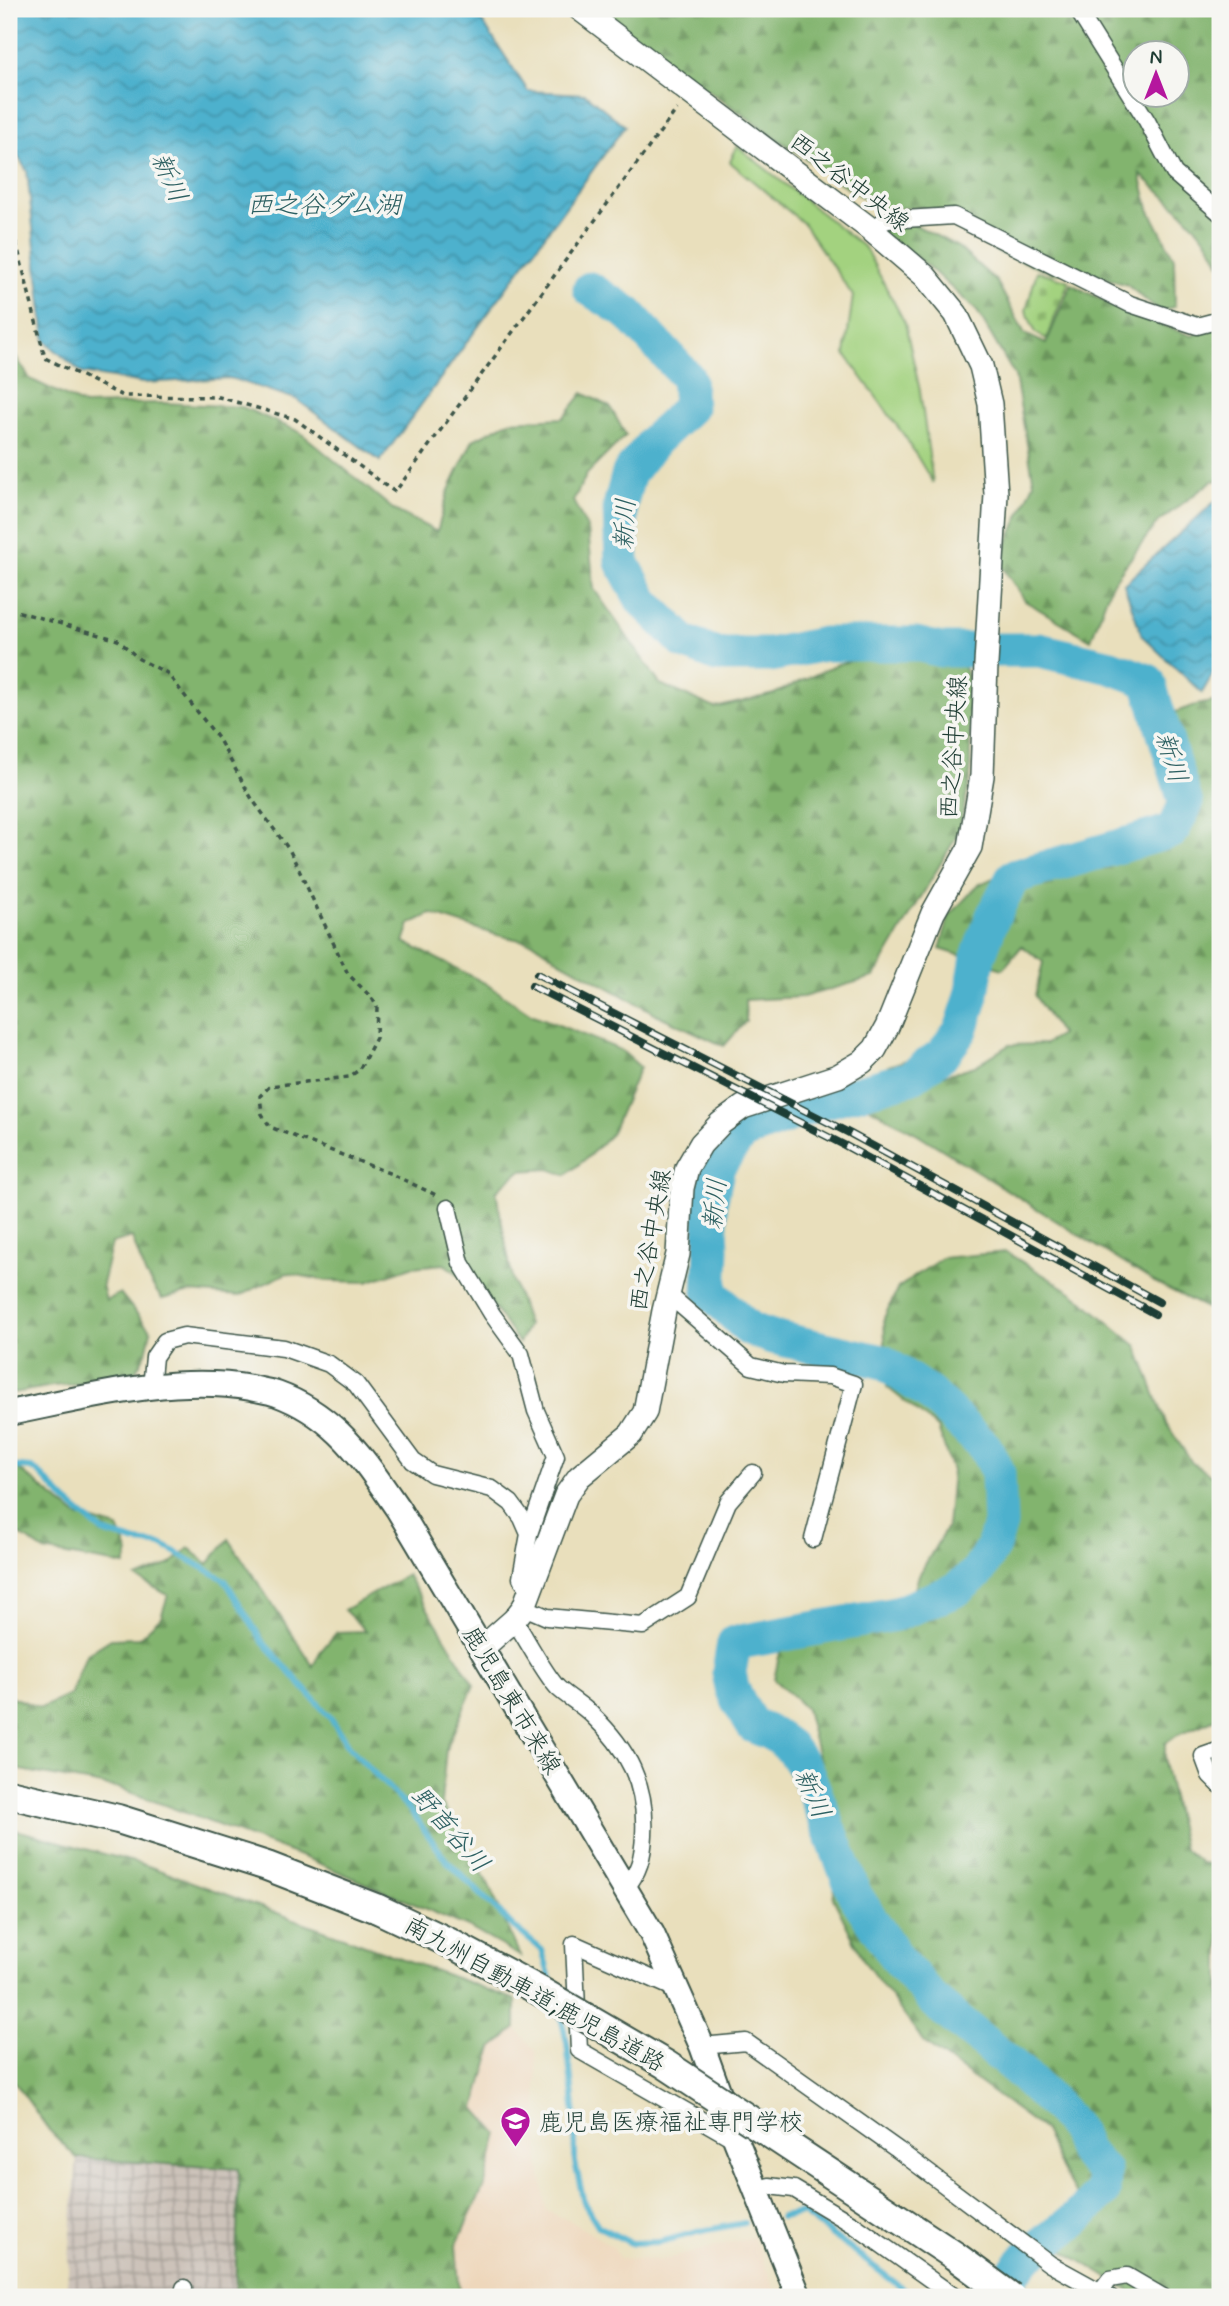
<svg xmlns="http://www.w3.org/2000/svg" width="1229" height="2306" viewBox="0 0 1229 2306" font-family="Mynerve,'Klee One',sans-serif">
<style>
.built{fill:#eed7bb}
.industrial{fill:url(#industrial-grid)}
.forest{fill:url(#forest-firs);stroke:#507851;stroke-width:2;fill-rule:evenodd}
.cemetery{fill:url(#cemetery-stones);stroke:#61885a;stroke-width:2}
.park{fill:#a3d27f;stroke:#61885a;stroke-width:2}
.water{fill:url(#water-waves);stroke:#367780;stroke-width:2}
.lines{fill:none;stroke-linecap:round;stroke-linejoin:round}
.stream{stroke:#4eb1cd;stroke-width:6}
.river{stroke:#4eb1cd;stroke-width:35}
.street-casing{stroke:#3d5548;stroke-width:19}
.secondary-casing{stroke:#3d5548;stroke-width:26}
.primary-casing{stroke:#3d5548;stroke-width:28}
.highway-casing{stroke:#3d5548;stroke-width:32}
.path{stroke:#3d5548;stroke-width:3.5;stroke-dasharray:5 5;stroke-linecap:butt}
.street{stroke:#fff;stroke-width:16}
.secondary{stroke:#fff;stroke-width:23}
.primary{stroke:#fff;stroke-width:24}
.highway{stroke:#fff;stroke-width:28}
.rail-casing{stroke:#1f3d34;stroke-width:8}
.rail{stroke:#f6f6f2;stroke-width:5;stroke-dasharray:16;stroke-linecap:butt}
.highway-bridge-casing{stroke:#3d5548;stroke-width:32;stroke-linecap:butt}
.highway-bridge{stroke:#fff;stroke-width:28}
.labels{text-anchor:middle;stroke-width:7;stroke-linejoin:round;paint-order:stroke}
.street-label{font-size:24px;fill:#1f3d34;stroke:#f6f6f2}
.poi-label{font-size:24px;fill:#1f3d34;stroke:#f6f6f2;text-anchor:start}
.water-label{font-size:26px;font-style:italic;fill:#2d6062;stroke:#f6f6f2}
</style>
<defs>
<pattern id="industrial-grid" width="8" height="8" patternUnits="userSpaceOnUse" patternTransform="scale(1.75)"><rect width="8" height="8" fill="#ccc2b9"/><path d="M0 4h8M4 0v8" fill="none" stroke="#a59f97"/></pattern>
<pattern id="forest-firs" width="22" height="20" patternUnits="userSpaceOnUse" patternTransform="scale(1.75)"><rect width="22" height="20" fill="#82b46e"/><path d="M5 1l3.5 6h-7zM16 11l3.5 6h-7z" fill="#6a945b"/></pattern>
<pattern id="cemetery-stones" width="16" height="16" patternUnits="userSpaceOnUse" patternTransform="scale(1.75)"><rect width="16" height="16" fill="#a3d27f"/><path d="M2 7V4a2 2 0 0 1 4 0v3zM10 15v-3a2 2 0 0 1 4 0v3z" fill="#8cb56e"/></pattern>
<pattern id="water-waves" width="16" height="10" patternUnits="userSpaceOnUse" patternTransform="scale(1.75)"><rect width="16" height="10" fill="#4eb1cd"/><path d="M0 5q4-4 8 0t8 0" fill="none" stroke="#4091a7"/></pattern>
</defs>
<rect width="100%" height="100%" fill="#f6f6f2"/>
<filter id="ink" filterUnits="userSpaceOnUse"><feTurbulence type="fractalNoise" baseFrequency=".0143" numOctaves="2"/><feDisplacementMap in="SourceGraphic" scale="14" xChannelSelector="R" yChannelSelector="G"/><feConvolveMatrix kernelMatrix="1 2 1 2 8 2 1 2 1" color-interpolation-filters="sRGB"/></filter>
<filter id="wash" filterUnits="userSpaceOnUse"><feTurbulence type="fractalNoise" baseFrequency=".00686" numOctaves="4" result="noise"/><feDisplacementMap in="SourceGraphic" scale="28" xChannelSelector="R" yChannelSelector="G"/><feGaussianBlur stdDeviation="1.57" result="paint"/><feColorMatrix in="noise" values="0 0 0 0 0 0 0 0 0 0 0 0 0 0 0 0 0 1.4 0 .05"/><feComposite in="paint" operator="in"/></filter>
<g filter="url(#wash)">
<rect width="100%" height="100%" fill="#e9dfbc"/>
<path class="built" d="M516,2028L536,2051L539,2164L547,2211L570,2221L613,2247L619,2258L662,2260L753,2237L778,2297H460L456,2245L485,2184L475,2108L492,2047Z"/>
<path class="industrial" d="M77,2158L239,2169L235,2297H66Z"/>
<path class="forest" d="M593,9H1220V265C1211,234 1164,196 1140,174L1149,209L1174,258L1175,306L1161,312L1127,285L1079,269L1054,273L998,252L922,207L885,209L853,192ZM1134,52H1176V94H1134Z
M906,220L958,247L997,282L1025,334L1046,344L1071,284L1122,310L1192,336L1219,323L1220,312V480L1212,481L1157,523L1111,585L1091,640L1025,601L999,562L1034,483L1015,376L977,311L922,261L879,233Z
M9,346L30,379L84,405L164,403L242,407L300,432L394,510L437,532L448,492L473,440L510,421L563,418L583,393L610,407L626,435L587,474L573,501L588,529L594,589L660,684L715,708L774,694L838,664L887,653L935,656L962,662L970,685V779L958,834L874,977L803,997L745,1000L746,1021L724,1046L660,1016L560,961L534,943L497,935L431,914L410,924L404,942L485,983L531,1014L621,1050L640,1067L611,1134L588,1157L566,1175L549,1169L520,1171L496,1191L512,1278L528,1325L519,1343L481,1290L444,1264L411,1267L367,1282L328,1281L287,1273L239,1296L190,1292L162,1299L145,1274L132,1237L112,1243L102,1284L106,1301L120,1293L151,1331L146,1353L131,1379L53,1386L14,1393L9,1389Z
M1220,696V1315L1154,1282L916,1133L868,1107L888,1066L915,1057L945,1075L975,1066L1009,1045L1045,1044L1061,1035L1035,996L1043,962L1022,946L1003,969L940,949L949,916L978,885L1045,854L1126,831L1166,815L1173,768L1154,752L1149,721L1196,705L1218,701Z
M1006,1252L1073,1293L1137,1346L1166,1423L1192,1463L1220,1480V1717L1178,1735L1165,1743V1767L1184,1849L1201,1863L1220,1865V2297H1139L1052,2243L1089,2218L1058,2163L1044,2130L925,2043L864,1961L833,1898L846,1832L821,1769L806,1709L774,1680L779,1656L794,1631L903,1630L919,1575L947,1527L952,1471L938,1428L887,1387L884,1318L898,1288L942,1258Z
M9,1461L77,1516L118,1528L129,1553L125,1565L44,1551L9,1527Z
M229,1539L313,1666L320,1652L337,1632L366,1631L344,1610L407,1575L474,1685L446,1749L441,1802L488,1883L520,1956L466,1926L311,1860L119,1788L9,1768V1696L41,1708L70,1695L86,1655L111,1639L139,1638L161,1617L168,1595L137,1578L171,1564L189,1548L208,1564Z
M9,1828L148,1866L516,2000V2028L492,2048L475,2108L498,2134L485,2184L456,2245L460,2297H235L239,2169L77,2158L49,2130L9,2074Z"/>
<path class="cemetery" d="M1037,271L1069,281L1046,339L1036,333L1026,311Z"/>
<path class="park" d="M737,146L865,248L905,323L920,391L933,483L906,438L845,354L853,296L803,223L730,162Z"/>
<path class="water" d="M9,9H474L528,91L585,94L625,126L380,461L296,399L230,378L143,383L82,373L45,341L27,171L9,142Z
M1220,497V662L1202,693L1142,636L1124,584Z"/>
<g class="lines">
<path class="stream" d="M9,1466L32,1468L39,1473L66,1501L103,1532L137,1542L163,1545L225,1580L262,1641L330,1717L350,1748L410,1810L446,1860L514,1927L542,1950L553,1989
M560,2013L567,2043L575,2116V2162L584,2203L599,2227L631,2243L659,2242L706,2230L745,2223
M781,2217L803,2213L914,2297"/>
<path class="river" d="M590,289L628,313L688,378L690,407L655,440L629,473L620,506L622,562L642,600L684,642L717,655H770L824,644H916L941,650H1039L1111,667L1148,681L1186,804L1172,831L1013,877L993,916L978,957L971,999L961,1030L943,1054L910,1078L823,1102L741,1134L718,1166L710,1204L712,1249L710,1292L749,1329L772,1337L883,1362L930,1394L985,1447L998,1473L1000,1524L993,1546L978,1572L956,1590L896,1614L734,1643L729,1672L732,1688L739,1703L753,1726L771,1733L789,1746L806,1770L855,1895L897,1959L936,2003L1018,2070L1061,2111L1078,2133L1085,2153L1104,2171L1103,2192L1076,2219L1027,2256L992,2297"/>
</g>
</g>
<g filter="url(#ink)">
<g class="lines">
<defs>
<path id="street" d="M1077,9L1147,121L1174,173L1220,213
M869,228L888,220L954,216L1130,304L1197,326L1220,320
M448,1208L461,1263L492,1314L521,1354L536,1411L556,1456L529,1534
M669,1295L751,1366L784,1374L830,1376L854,1384L813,1539
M151,1388L154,1357L165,1341L184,1336L284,1348L329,1364L356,1384L413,1461L432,1474L492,1489L511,1503L522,1518L529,1534L521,1578L531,1591
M524,1607L547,1617L643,1626L688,1597L728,1502L753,1473
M514,1620C526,1638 545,1675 558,1688C569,1698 582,1705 592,1715C628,1749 647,1785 644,1835C643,1857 639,1872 625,1889
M1220,1750L1203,1756L1210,1775L1220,1785
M678,1990L574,1944L579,2050L736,2140
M702,2046L746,2042L898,2150L1050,2264L1110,2297
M758,2190L769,2186L794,2189L854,2225L955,2297
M183,2297L184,2288
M1096,2297L1110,2279L1127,2276L1163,2297"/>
<path id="secondary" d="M481,1649L514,1620L524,1607L566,1495L579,1477L631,1434L645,1412L664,1311L678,1254L682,1188L687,1168L701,1144L721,1123L743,1107L838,1076L862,1062L875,1049L887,1027L933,913L970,847L982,776L986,664L996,494L990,404L981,366L956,314L925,276L869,228L580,9"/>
<path id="primary" d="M9,1413C85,1398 173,1374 251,1388C259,1390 269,1391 277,1394C299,1402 322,1417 339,1433C362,1455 380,1483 398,1509L652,1934L702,2046L736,2140L799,2297"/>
<path id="highway" d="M9,1794L118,1819L267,1866L378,1909"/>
</defs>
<use href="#street" class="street-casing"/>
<use href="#secondary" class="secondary-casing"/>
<use href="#primary" class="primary-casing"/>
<use href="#highway" class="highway-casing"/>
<path class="path" d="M9,213L45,358L123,396L219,397L295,419L395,492L677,109
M9,609L118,640L139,659L167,673L218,738L252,799L290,851L348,974L372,998L377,1007L376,1038L359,1070L349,1077L270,1086L260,1096L262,1114L270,1127L389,1173L436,1195"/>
<use href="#street" class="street"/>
<use href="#secondary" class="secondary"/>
<use href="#primary" class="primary"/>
<use href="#highway" class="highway"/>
<defs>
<path id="rail" d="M537,974L849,1133L1159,1302
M532,986L844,1145L1155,1314"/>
</defs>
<use href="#rail" class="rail-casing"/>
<use href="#rail" class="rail"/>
<defs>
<path id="highway-bridge" d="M378,1909L450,1943L540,1991L665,2064L955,2256L1011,2297"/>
</defs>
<use href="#highway-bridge" class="highway-bridge-casing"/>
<use href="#highway-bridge" class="highway-bridge"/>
</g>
</g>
<defs>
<symbol id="university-pin" viewBox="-11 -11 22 30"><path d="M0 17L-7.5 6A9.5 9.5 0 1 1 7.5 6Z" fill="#b5179e" stroke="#f6f6f2"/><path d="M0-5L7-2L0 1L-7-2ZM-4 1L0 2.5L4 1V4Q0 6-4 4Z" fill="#fff"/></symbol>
</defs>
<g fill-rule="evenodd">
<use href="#university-pin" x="498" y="2104" width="35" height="47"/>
</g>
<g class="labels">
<g class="street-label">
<text transform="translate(850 182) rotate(38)" y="8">西之谷中央線</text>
<text transform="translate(953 747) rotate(-86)" y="8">西之谷中央線</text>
<text transform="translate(650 1240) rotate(-80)" y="8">西之谷中央線</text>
<text transform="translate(512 1700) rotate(59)" y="8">鹿児島東市来線</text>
<text transform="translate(535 1994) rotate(29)" y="8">南九州自動車道;鹿児島道路</text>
</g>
<g class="poi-label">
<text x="539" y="2130">鹿児島医療福祉専門学校</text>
</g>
<g class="water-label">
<text transform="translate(170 177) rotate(66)" y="9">新川</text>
<text x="324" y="213">西之谷ダム湖</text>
<text transform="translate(624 524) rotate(-87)" y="9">新川</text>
<text transform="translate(1172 757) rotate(73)" y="9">新川</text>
<text transform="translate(714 1204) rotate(-84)" y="9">新川</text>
<text transform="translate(813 1793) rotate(66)" y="9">新川</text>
<text transform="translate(451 1829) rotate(49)" y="9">野首谷川</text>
</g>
</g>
<rect width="1229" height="2306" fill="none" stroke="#f6f6f2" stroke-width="35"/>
<g transform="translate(1156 74)"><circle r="33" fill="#f6f6f2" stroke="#a0aca6" stroke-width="2"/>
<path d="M0-5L12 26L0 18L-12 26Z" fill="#b5179e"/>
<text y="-10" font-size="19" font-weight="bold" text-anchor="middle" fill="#1f3d34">N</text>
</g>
</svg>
